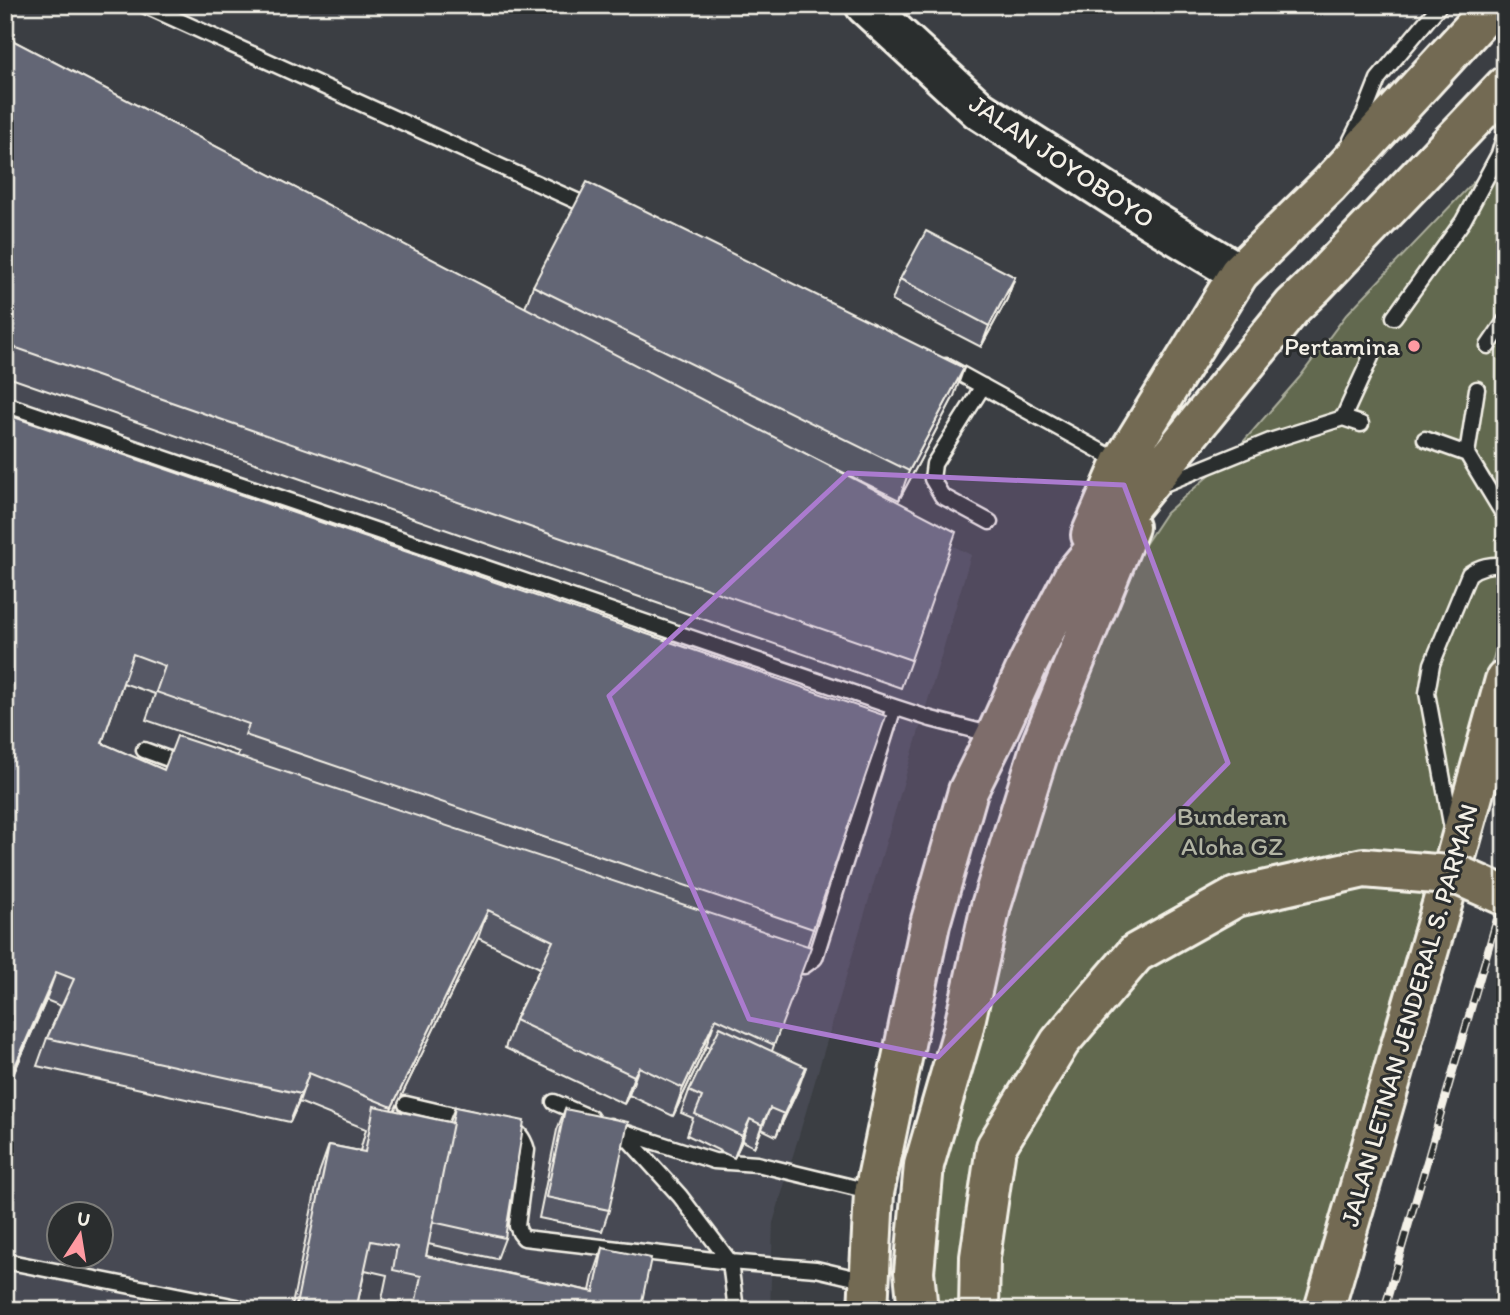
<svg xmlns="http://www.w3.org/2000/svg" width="1510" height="1315" viewBox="0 0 1510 1315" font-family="Itim,sans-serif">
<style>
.built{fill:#474a52;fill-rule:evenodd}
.green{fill:#62694f;stroke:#abad9c;stroke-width:2}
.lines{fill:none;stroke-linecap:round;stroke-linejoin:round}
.lane-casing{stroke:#f4f1e8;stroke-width:19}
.secondary-casing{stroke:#f4f1e8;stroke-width:44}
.highway-casing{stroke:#f4f1e8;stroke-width:44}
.lane{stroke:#2a2d2e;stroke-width:14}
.secondary{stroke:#2a2d2e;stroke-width:38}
.highway{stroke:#736b52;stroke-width:38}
.rail-casing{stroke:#f4f1e8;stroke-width:8}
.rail{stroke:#2a2d2e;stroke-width:5;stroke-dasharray:16;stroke-linecap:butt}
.highway-bridge-casing{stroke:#f4f1e8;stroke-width:44;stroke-linecap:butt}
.highway-bridge{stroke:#736b52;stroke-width:38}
.wall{fill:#565865;stroke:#f4f1e8;stroke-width:2;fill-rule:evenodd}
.shaded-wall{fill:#464752;stroke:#f4f1e8;stroke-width:2}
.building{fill:#646675;stroke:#f4f1e8;stroke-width:2}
.marked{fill:#ab7bcf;fill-opacity:0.2;stroke:#ab7bcf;stroke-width:5;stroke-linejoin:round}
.poi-dot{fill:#ff9aa2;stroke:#2a2d2e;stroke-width:2.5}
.labels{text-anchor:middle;stroke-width:6;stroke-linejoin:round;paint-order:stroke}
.street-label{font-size:26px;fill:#f4f1e8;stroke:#2a2d2e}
.poi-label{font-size:26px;fill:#f4f1e8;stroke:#2a2d2e;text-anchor:end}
.park-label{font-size:26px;fill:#b2b4a3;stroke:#2a2d2e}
</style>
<rect width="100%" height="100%" fill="#3b3e43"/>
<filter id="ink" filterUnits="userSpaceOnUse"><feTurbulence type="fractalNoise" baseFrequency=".0143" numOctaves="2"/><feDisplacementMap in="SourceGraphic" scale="14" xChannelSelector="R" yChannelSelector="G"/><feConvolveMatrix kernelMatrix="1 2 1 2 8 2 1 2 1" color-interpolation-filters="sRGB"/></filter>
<g filter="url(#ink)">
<path class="built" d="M5,62L971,555L773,1223L770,1310H5ZM60,1214H102V1256H60Z"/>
<path class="green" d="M1505,149V618L1379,1044L1360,1115L1304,1310H938L935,1270L944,1160L960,1055L1106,603L1166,513L1230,457L1299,378L1346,315Z"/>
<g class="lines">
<defs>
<path id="lane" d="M144,5L592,208
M1351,140L1365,112L1378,79L1440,5
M1394,317L1463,221L1499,154L1505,134
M1488,346L1505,321
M946,366L1122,463
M983,386L934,464L932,479L942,496L990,522
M1477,389L1467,454L1505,517
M5,404L894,707L931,719L993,735
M1343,418L1361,424
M1425,439L1467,454
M1159,486L1270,441L1343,418L1371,357
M144,750L185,765
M1452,829L1427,693L1432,664L1469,574C1480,566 1490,564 1505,565
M785,964L804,966L815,958L894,707
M554,1102L591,1118
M406,1104L470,1119
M610,1126L620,1130L680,1196L730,1262L736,1310
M507,1127C518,1130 524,1139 527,1150L517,1226L520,1233L524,1238L730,1262L816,1269L867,1281
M621,1131L714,1161L757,1164L873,1192
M5,1261L237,1307L240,1310"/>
<path id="secondary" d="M865,5L979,110L1151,220L1239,273"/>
<path id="highway" d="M1091,535L1122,463L1239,273L1329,185L1494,5
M868,1310L874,1193L930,924L968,791L996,735L1029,662L1074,575L1293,306L1316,284L1505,86
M918,1310L914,1272L924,1165L963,1031L991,906L1041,745L1129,527
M1324,1310L1457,853L1505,680"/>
</defs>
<use href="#lane" class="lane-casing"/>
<use href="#secondary" class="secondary-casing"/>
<use href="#highway" class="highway-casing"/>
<use href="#lane" class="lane"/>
<use href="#secondary" class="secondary"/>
<use href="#highway" class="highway"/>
<defs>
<path id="rail" d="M1384,1310L1505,891"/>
</defs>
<use href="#rail" class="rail-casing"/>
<use href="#rail" class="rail"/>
<defs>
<path id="highway-bridge" d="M979,1310L980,1257L996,1147L1060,1042L1136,953L1236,897L1364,868L1460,876L1505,896"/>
</defs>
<use href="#highway-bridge" class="highway-bridge-casing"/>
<use href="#highway-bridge" class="highway-bridge"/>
</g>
<path class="wall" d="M5,36L8,38L525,308L533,286L954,396L899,500L800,451L911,660L901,688L5,376Z
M1015,277L1007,299L981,347L892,301L900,279Z
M5,414L813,929L772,1051L798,1089L776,1136L762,1129L754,1147L742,1141L734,1158L687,1135L693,1118L681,1113L689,1091L710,1048L706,1046L673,1116L629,1095L624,1104L505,1048L515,1020L540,968L478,938L394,1111L449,1122L455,1107L505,1238L497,1259L428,1244L426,1256L590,1291L593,1277L603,1248L642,1301L683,1310H409L410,1305L382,1299L387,1275L365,1270L356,1310H291L319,1173L329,1145L360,1151L366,1129L299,1102L290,1122L37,1066L47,1038L61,1006L46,1000L5,1093ZM123,683L155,694L146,720L239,752L237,756L164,770L102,743Z
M565,1109L609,1210L602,1231L539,1218L557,1130Z"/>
<path class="shaded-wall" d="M1015,277L1007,299L981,347L989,326Z
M964,368L954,396L899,500L909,471Z
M488,910L478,938L382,1136L392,1107Z
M56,972L46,1000L5,1093V1089Z
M716,1018L706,1046L673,1116L683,1088Z
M639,1067L629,1095L624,1104L634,1076Z
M806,1067L798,1089L776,1136L784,1114Z
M309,1073L299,1102L290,1122L301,1094Z
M770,1108L762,1129L754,1147L762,1125Z
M750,1119L742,1141L734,1158L742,1136Z"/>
<path class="building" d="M5,36L8,38L956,532L911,660L5,344Z
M587,182L964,368L909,471L533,286Z
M926,231L1015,277L989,326L900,279Z
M5,414L886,716L813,929L245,735L249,724L156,692L165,666L133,654L102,743L164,770L177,736L811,947L774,1045L716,1018L683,1088L639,1067L634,1076L515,1020L553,941L488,910L392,1107L309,1073L301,1094L47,1038L74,979L56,972L5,1089Z
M720,1027L806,1067L784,1114L770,1108L762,1125L750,1119L742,1136L695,1114L702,1097L689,1091Z
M374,1106L453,1123L426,1256L594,1292L603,1248L651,1258L642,1301L683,1310H414L421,1276L393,1270L397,1246L371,1241L356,1310H295L329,1145L365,1152Z
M455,1107L524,1121L505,1238L433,1222L453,1123H452Z
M565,1109L628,1122L609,1210L546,1197Z"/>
</g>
<path class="marked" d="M848,473L1124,485L1228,763L938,1057L749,1019L609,696Z"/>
<circle class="poi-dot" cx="1414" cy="346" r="7"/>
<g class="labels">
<g class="street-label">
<text transform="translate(1062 161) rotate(34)" y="9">JALAN JOYOBOYO</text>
<text transform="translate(1409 1015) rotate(-74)" y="9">JALAN LETNAN JENDERAL S. PARMAN</text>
</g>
<g class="poi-label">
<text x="1400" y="355">Pertamina</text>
</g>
<g class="park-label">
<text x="1232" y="825">Bunderan<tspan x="1232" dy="30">Aloha GZ</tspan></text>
</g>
</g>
<rect width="1510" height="1315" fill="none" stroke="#2a2d2e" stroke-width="28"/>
<rect x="14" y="14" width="1482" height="1287" fill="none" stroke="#f4f1e8" stroke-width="2.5" filter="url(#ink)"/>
<g transform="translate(80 1235) rotate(12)"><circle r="33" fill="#2a2d2e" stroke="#7b7b78" stroke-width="2"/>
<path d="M0-5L12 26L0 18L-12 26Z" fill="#ff9aa2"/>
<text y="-10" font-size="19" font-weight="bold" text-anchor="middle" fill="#f4f1e8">U</text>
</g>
</svg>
